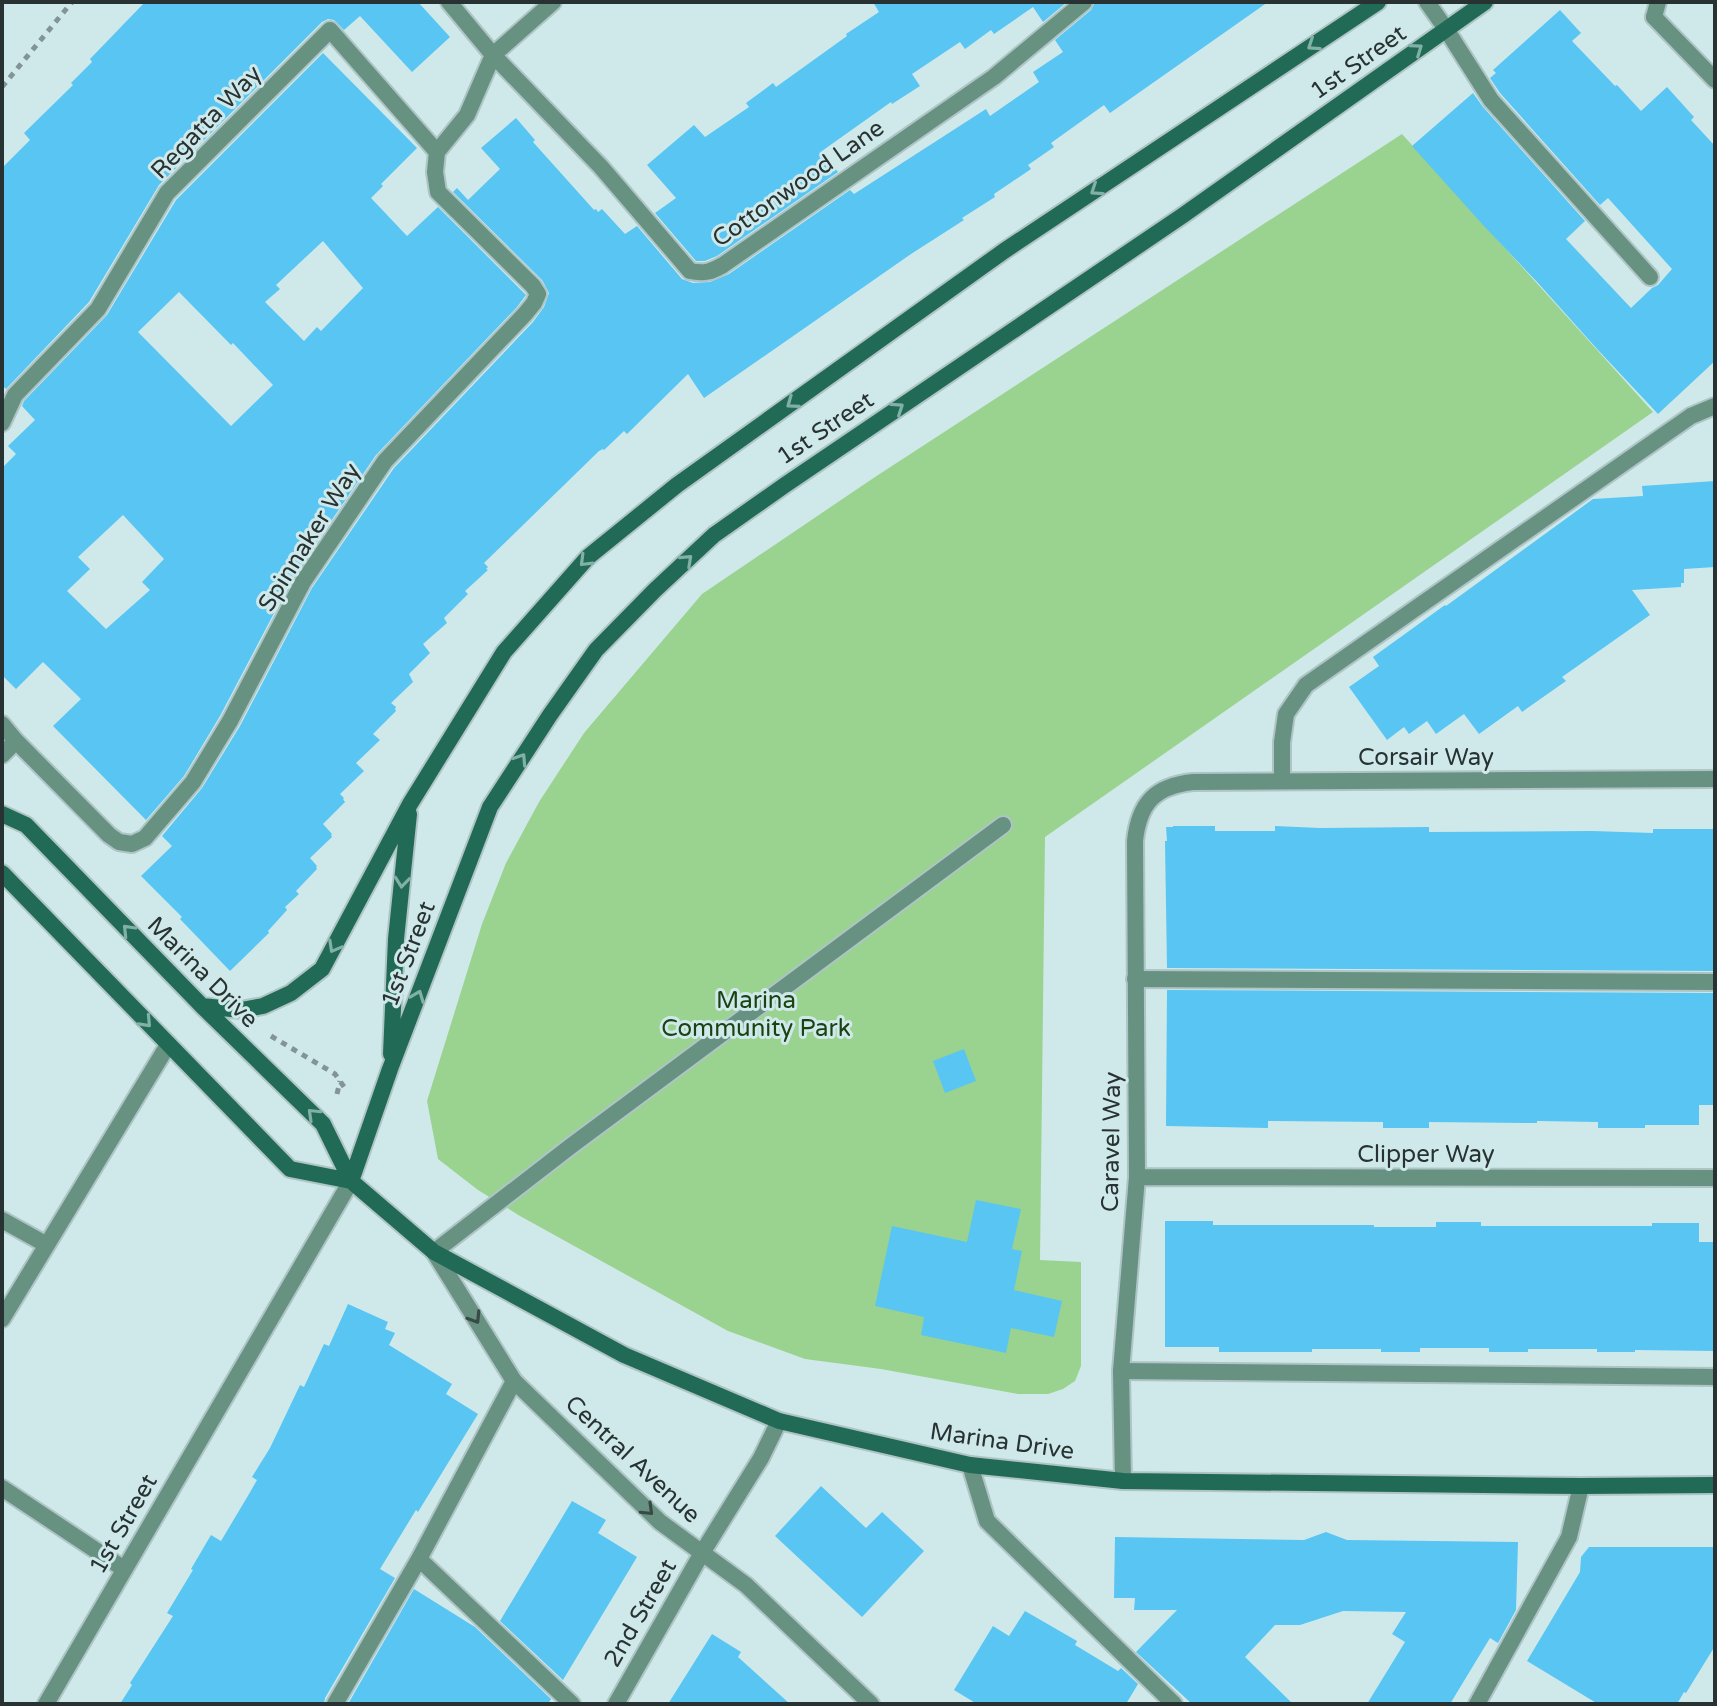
<svg xmlns="http://www.w3.org/2000/svg" width="1717" height="1706" viewBox="0 0 1717 1706" font-family="'Varela Round',sans-serif">
<style>
.green{fill:#9ad38f}
.building{fill:#58c5f2;fill-rule:evenodd}
.lines{fill:none;stroke-linecap:round;stroke-linejoin:round}
.service-casing{stroke:#aec4c5;stroke-width:20}
.minor-casing{stroke:#aec4c5;stroke-width:20}
.tertiary-casing{stroke:#aec4c5;stroke-width:20}
.secondary-casing{stroke:#aec4c5;stroke-width:20}
.path{stroke:#829495;stroke-width:5;stroke-dasharray:6 6;stroke-linecap:butt}
.service{stroke:#679282;stroke-width:16}
.minor{stroke:#679282;stroke-width:16}
.tertiary{stroke:#679282;stroke-width:16}
.secondary{stroke:#216a55;stroke-width:16}
.oneway{stroke:#81b0a7}
.oneway2{stroke:#384a46}
.labels{text-anchor:middle;stroke-width:6;stroke-linejoin:round;paint-order:stroke}
.street-label{font-size:24px;fill:#283232;stroke:#cfe9ea}
.park-label{font-size:24px;fill:#1b4312;stroke:#cfe9ea}
</style>
<rect width="100%" height="100%" fill="#cfe9ea"/>
<path class="green" d="M1402,134L1653,412L1045,837L1040,1260L1081,1262V1366L1075,1381L1063,1389L1048,1394H1018L881,1369L805,1359L728,1331L520,1216L478,1190L438,1159L427,1101L482,924L506,863L539,802L584,733L702,594L875,477Z"/>
<path class="building" d="M145,2H418L450,37L412,72L360,16L344,30L334,20L328,19L322,22L159,185L89,302L6,389L2,385V168L30,140L24,133L73,85L71,83L92,62L90,59Z
M873,2H1067L1043,22L1033,7L994,34L991,30L965,49L960,42L912,74L920,86L892,104L891,102L822,151L838,172L717,256L705,261H696L655,213L676,198L647,165L694,125L705,137L749,107L746,103L773,83L776,87L847,36L846,34L879,12Z
M1095,2H1268L1110,113L1104,105L1051,143L1054,147L1028,165L1031,169L994,194L995,197L962,218L964,220L911,254L704,398L688,374L627,434L624,431L604,450L603,449L599,451L484,563L488,567L486,569L488,570L465,591L468,594L444,618L447,623L423,644L430,653L409,674L413,682L391,703L396,707L395,709L396,711L373,734L380,740L356,763L364,771L340,794L344,798L343,799L345,802L323,824L332,834L331,835L332,837L310,858L317,866L316,867L317,869L296,891L299,894L285,907L287,910L268,931L269,933L230,971L180,919L182,917L141,876L172,846L162,836L202,788L240,726L312,588L394,468L533,322L544,307L549,293L542,280L453,192L457,188L468,200L500,169L481,148L516,118L535,140L533,142L594,210L596,209L598,212L602,209L625,234L637,226L682,279L693,283L710,282L729,274L850,190L854,194L986,109L990,116L1039,82L1033,72L1063,52L1055,40L1091,10Z
M1560,10L1581,33L1572,41L1615,86L1617,85L1641,111L1667,87L1694,117L1691,120L1715,146V361L1658,414L1598,350L1538,283L1483,225L1412,146L1473,93L1483,107L1585,221L1566,239L1631,308L1652,288L1658,285L1672,269L1608,198L1600,205L1500,93L1490,78L1496,73L1493,70Z
M323,53L417,148L381,184L383,186L371,198L407,236L438,207L526,295L517,307L376,455L293,577L220,716L184,776L146,820L53,726L81,699L43,662L16,689L2,675V468L16,454L8,446L35,420L22,406L24,401L107,315L176,200ZM323,241L363,288L321,331L317,327L304,341L265,302L280,289L276,285ZM179,292L231,345L233,343L273,385L231,426L138,332ZM123,515L164,559L142,582L150,590L106,629L67,591L90,569L78,557Z
M1715,481V567L1684,569V583H1681V587L1632,590L1650,615L1562,677L1566,681L1522,712L1518,706L1479,734L1464,714L1436,734L1427,721L1409,734L1404,727L1387,740L1349,687L1379,666L1373,657L1445,605L1446,606L1593,499L1643,496L1642,486Z
M1173,826H1215V831H1275V826L1320,828L1429,827V832L1592,831L1653,833V829H1715V971L1167,968L1165,841H1167L1166,827H1173Z
M1167,990L1715,993V1105H1699V1125H1645V1128H1598V1122L1537,1121V1123L1429,1122V1128H1383V1122L1268,1121V1128L1166,1126Z
M964,1049L976,1081L945,1093L933,1061Z
M976,1200L1021,1209L1012,1249L1022,1251L1014,1290L1062,1301L1054,1337L1011,1328L1006,1353L921,1335L924,1317L875,1306L892,1226L967,1242Z
M1165,1221H1213V1225H1374V1227H1436V1222H1481V1226H1652V1223H1699V1242H1715V1351L1635,1350V1352H1597V1349H1528V1352H1489V1348H1420V1352H1381V1349H1312V1352H1219V1347H1165Z
M348,1304L388,1322L385,1329L395,1333L389,1345L452,1384L446,1394L478,1414L418,1512L416,1510L380,1569L395,1578L325,1698L324,1704H120L132,1685L130,1683L173,1616L167,1613L193,1570L191,1569L211,1535L221,1541L249,1494L257,1480L252,1477L270,1448L300,1385L304,1387L324,1344L329,1346Z
M821,1486L866,1528L882,1512L924,1551L862,1617L775,1536Z
M572,1501L606,1520L598,1533L637,1557L563,1680L500,1621Z
M1326,1532L1347,1540L1518,1542L1516,1610L1498,1643L1490,1638L1450,1704H1367L1405,1642L1392,1634L1406,1612L1343,1611L1300,1625H1275L1245,1657L1293,1704H1192L1136,1652L1177,1610H1134L1135,1598H1114L1115,1537L1304,1540Z
M1589,1547H1715V1646L1686,1693L1684,1692L1677,1704H1598L1527,1661L1580,1572L1581,1557Z
M414,1589L475,1627L551,1699L548,1704H348Z
M1025,1611L1077,1641L1075,1645L1118,1671L1121,1668L1138,1684L1126,1704H977L954,1690L993,1626L1009,1636Z
M712,1634L741,1652L738,1657L790,1704H668Z"/>
<g class="lines">
<defs>
<path id="service" d="M1654,17L1658,2
M1446,29L1491,100L1650,277
M1282,781V742L1286,714L1306,685L1691,416L1715,406
M1135,979L1715,982
M2,1220L47,1245
M434,1252L571,1146L1003,825
M2,1319L168,1045
M1121,1371L1715,1377
M970,1465L987,1521L1174,1704
M2,1488L124,1569
M419,1559L572,1704
M335,1704L419,1559L514,1381
M1477,1704L1569,1537L1581,1486"/>
<path id="minor" d="M449,2L493,55L601,167L690,271C704,274 711,272 723,265L994,77L1084,2
M1427,2L1446,29
M1654,17L1715,80
M437,152L467,115L493,55L553,2
M2,423L15,395L98,309L167,193L330,30L437,152
M2,724L16,741L109,835L119,842L132,844L145,838L193,782L230,721L303,582L385,461L525,314L534,303L538,294L533,286L438,192L435,172L437,152
M2,755L16,741
M1137,1177L1715,1178
M1123,1481L1121,1371L1137,1177L1135,841C1139,803 1155,786 1193,782L1715,779
M616,1704L702,1553L761,1458L779,1421"/>
<path id="tertiary" d="M434,1252L514,1381L660,1522L746,1585L871,1704
M46,1704L351,1181"/>
<path id="secondary" d="M2,814L26,825L202,1006L323,1124L351,1181L434,1252L624,1355L779,1421L970,1465L1123,1481L1581,1486L1715,1485
M2,873L290,1169L351,1181
M202,1006L241,1010L263,1006L291,993L322,969L410,804L504,652L588,557L677,485L1004,251L1378,2
M391,1054L396,939L409,814
M351,1181L390,1069L490,807L550,715L596,650L655,590L714,535L785,485L1182,216L1485,2"/>
</defs>
<use href="#service" class="service-casing"/>
<use href="#minor" class="minor-casing"/>
<use href="#tertiary" class="tertiary-casing"/>
<use href="#secondary" class="secondary-casing"/>
<path class="path" d="M2,87L72,2
M271,1036L335,1074L347,1091
M337,1094L340,1081"/>
<use href="#service" class="service"/>
<use href="#minor" class="minor"/>
<use href="#tertiary" class="tertiary"/>
<use href="#secondary" class="secondary"/>
</g>
<defs><path id="oneway-chevron" d="M-2-3.5L2.5 0L-2 3.5" fill="none" stroke-width="1.6" stroke-linecap="round" stroke-linejoin="round" transform="scale(2)"/></defs>
<g class="oneway">
<use href="#oneway-chevron" transform="translate(1313 45) rotate(146)"/>
<use href="#oneway-chevron" transform="translate(1417 49) rotate(-35)"/>
<use href="#oneway-chevron" transform="translate(1096 190) rotate(146)"/>
<use href="#oneway-chevron" transform="translate(792 403) rotate(144)"/>
<use href="#oneway-chevron" transform="translate(898 408) rotate(-34)"/>
<use href="#oneway-chevron" transform="translate(687 560) rotate(-43)"/>
<use href="#oneway-chevron" transform="translate(585 561) rotate(135)"/>
<use href="#oneway-chevron" transform="translate(521 759) rotate(-57)"/>
<use href="#oneway-chevron" transform="translate(402 882) rotate(96)"/>
<use href="#oneway-chevron" transform="translate(128 930) rotate(-134)"/>
<use href="#oneway-chevron" transform="translate(334 947) rotate(119)"/>
<use href="#oneway-chevron" transform="translate(418 996) rotate(-69)"/>
<use href="#oneway-chevron" transform="translate(146 1022) rotate(47)"/>
<use href="#oneway-chevron" transform="translate(313 1114) rotate(-136)"/>
</g>
<g class="oneway2">
<use href="#oneway-chevron" transform="translate(475 1318) rotate(58)"/>
<use href="#oneway-chevron" transform="translate(648 1510) rotate(44)"/>
</g>
<g class="labels">
<g class="street-label">
<text transform="translate(1358 62) rotate(-35)" y="8">1st Street</text>
<text transform="translate(206 122) rotate(-46)" y="8">Regatta Way</text>
<text transform="translate(798 183) rotate(-35)" y="8">Cottonwood Lane</text>
<text transform="translate(825 428) rotate(-34)" y="8">1st Street</text>
<text transform="translate(309 537) rotate(-58)" y="8">Spinnaker Way</text>
<text x="1426" y="765">Corsair Way</text>
<text transform="translate(408 954) rotate(-69)" y="8">1st Street</text>
<text transform="translate(203 972) rotate(45)" y="8">Marina Drive</text>
<text transform="translate(1111 1142) rotate(-89)" y="8">Caravel Way</text>
<text x="1426" y="1162">Clipper Way</text>
<text transform="translate(1002 1441) rotate(8)" y="8">Marina Drive</text>
<text transform="translate(633 1459) rotate(43)" y="8">Central Avenue</text>
<text transform="translate(123 1524) rotate(-60)" y="8">1st Street</text>
<text transform="translate(640 1613) rotate(-60)" y="8">2nd Street</text>
</g>
<g class="park-label">
<text x="756" y="1008">Marina<tspan x="756" dy="28">Community Park</tspan></text>
</g>
</g>
<rect width="1717" height="1706" fill="none" stroke="#283232" stroke-width="8"/>
</svg>
